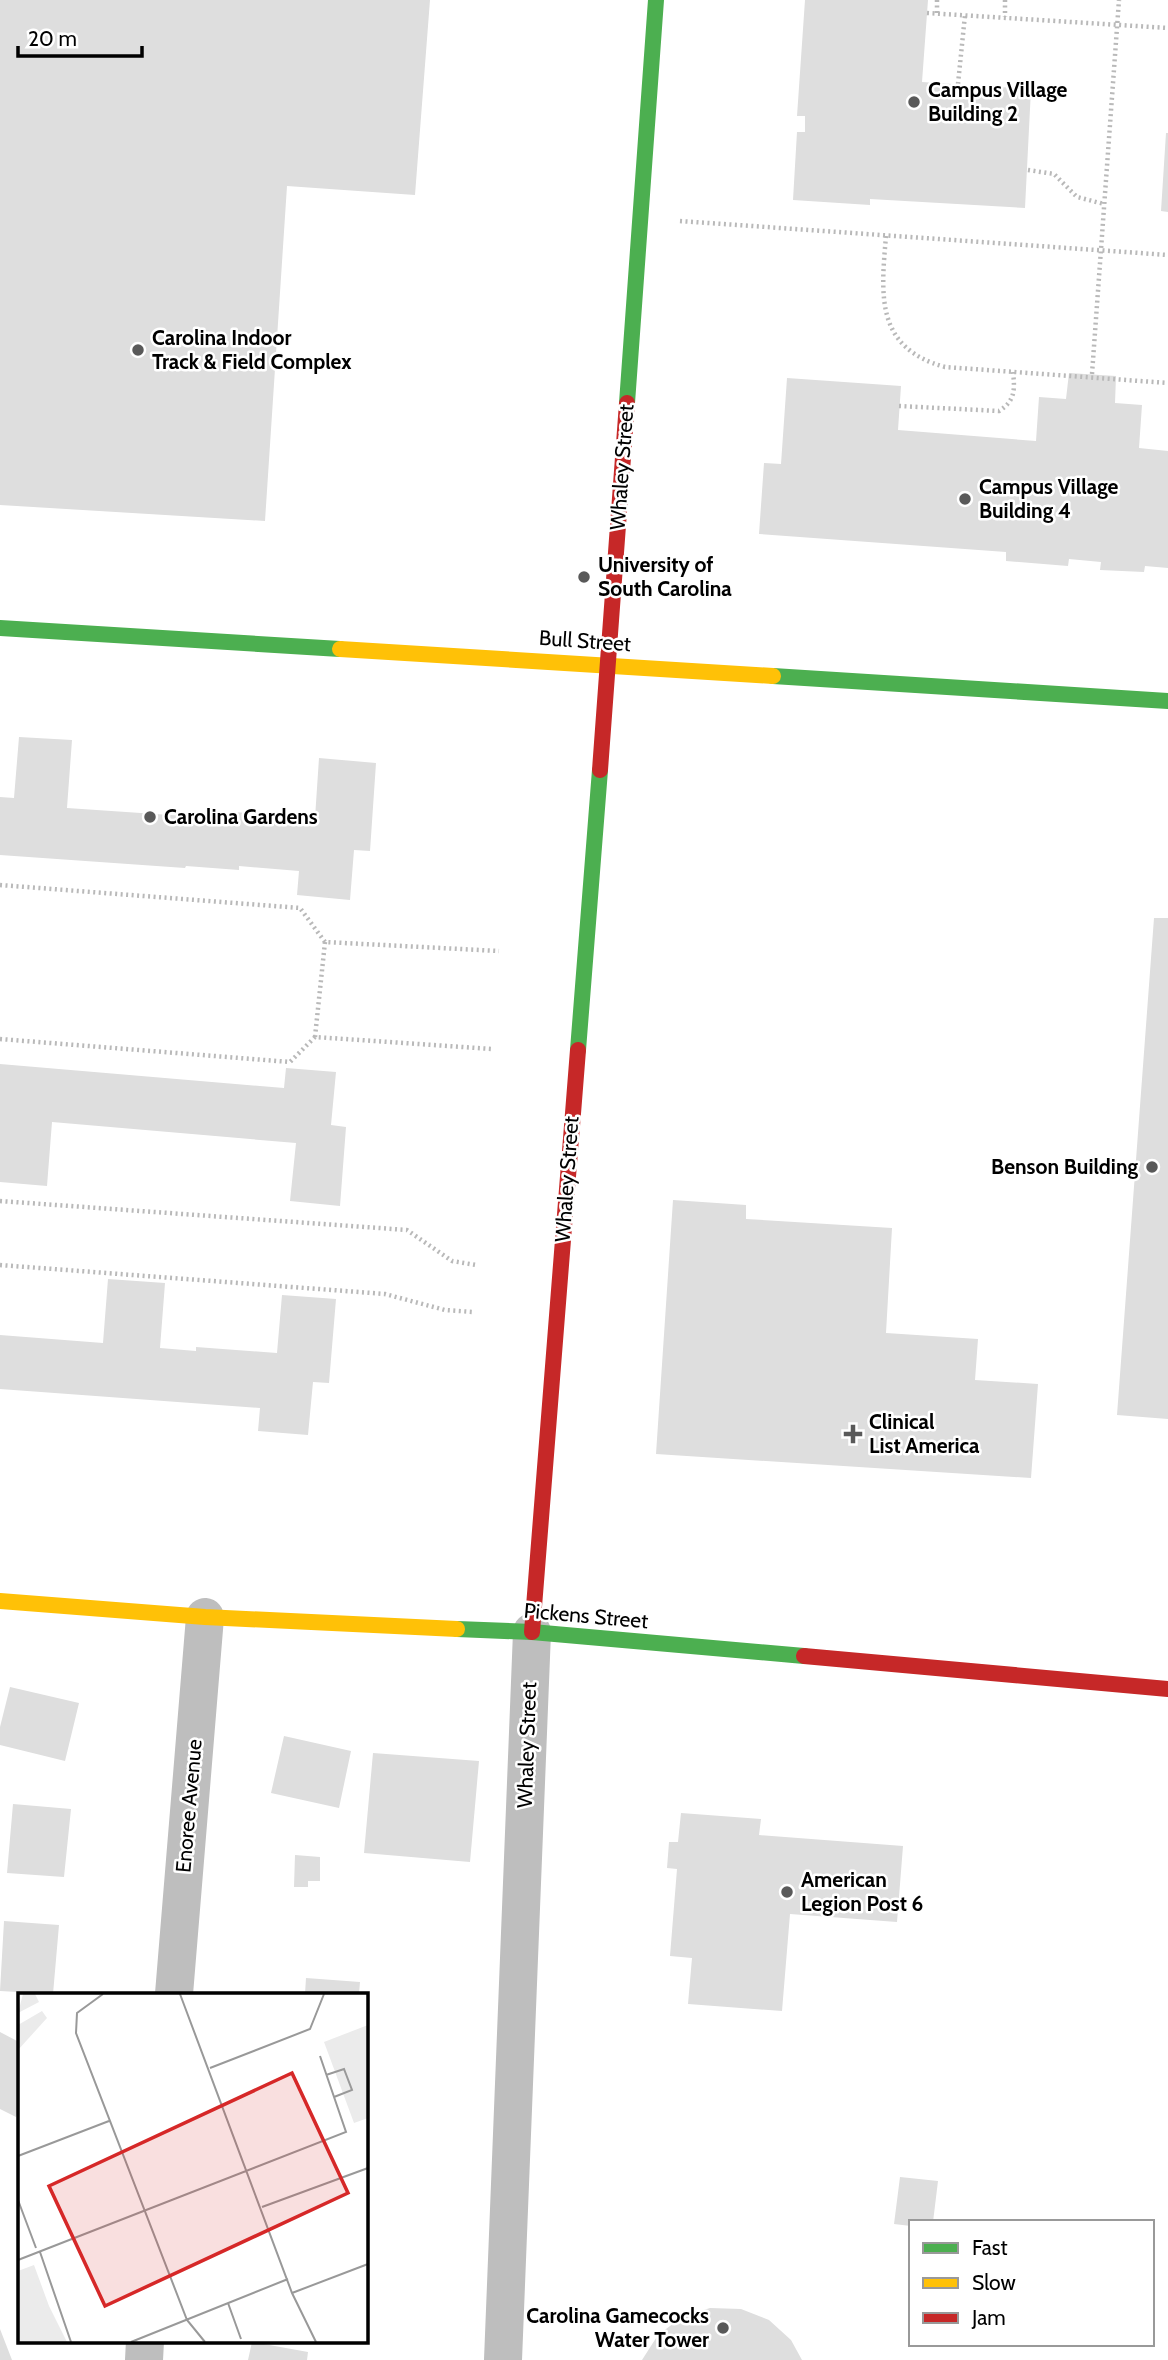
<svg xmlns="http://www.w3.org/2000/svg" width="1168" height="2360" viewBox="0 0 1168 2360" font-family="Cabin,sans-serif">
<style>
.building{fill:#dedede}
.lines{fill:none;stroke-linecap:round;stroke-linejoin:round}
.path{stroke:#b9b9b9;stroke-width:4.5;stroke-dasharray:2 3.5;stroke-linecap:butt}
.street{stroke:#bebebe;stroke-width:38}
.fast{stroke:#4caf50;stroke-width:16}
.slow{stroke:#ffc107;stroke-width:16}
.jam{stroke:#c62828;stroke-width:16}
.poi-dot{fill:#595959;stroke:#fff;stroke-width:2.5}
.labels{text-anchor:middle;stroke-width:5;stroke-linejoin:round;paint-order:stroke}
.poi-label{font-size:21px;font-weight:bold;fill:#000;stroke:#fff;text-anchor:start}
.street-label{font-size:21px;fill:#000;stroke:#fff}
.inset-road{fill:none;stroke:#999;stroke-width:2}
.view{fill:#d62828;fill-opacity:0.15;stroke:#d62828;stroke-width:3.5}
.inset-edge{fill:none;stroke:#000;stroke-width:3.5}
</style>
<rect width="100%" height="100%" fill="#fff"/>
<path class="building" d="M0,0H430L415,195L287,186L265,521L0,505Z
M805,0H928L922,82L1031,89L1025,208L870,199V205L793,200L797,132H805V116H797Z
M1166,133H1168V212L1161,211Z
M1069,373L1116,376L1115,403L1142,405L1139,448L1168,451V568L1145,566L1144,572L1100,570L1101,562L1069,559L1068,566L1006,561V552L759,534L764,463L781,464L787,378L901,386L898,430L1036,441L1039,397L1066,399Z
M19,737L72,740L67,808L185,816L186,813L234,816V812L315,818L319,758L376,763L370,851L354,850L350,900L297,895L299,871L239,866V870L186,866L185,868L0,855V797L14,798Z
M1154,918H1168V1419L1117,1415Z
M0,1064L284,1088L286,1068L336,1072L331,1125L346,1127L340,1206L290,1201L296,1143L52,1122L47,1186L0,1182Z
M673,1200L746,1205V1219L892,1228L886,1333L978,1339L975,1380L1038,1384L1031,1478L656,1454Z
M108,1279L165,1283L160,1348L196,1351V1347L277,1353L282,1295L336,1299L329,1383L313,1382L308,1435L258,1431L260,1408L0,1389V1335L103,1343Z
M10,1687L79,1703L65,1761L0,1745V1727Z
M284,1736L351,1751L339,1808L271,1793Z
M373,1753L479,1761L470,1862L364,1853Z
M13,1804L71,1809L64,1877L7,1873Z
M681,1813L761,1819L759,1835L903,1846L897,1922L790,1914L782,2011L688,2004L692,1958L670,1956L677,1869L667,1868L669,1842H678Z
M295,1855L320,1857V1881H308V1887H294Z
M4,1921L59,1925L53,1994L0,1991Z
M306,1978L360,1982L359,1994H305Z
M0,2032L19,2042V2111L16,2117L0,2109Z
M900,2177L938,2181L933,2222H911V2226L894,2224Z
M710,2308L741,2309L769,2320L791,2340L802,2360H642L658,2335L682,2317Z
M0,2329L12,2360H0Z
M252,2342L308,2352L307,2360H248Z"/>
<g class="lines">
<path class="path" d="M1005,0V17
M927,13L1168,28
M937,13V0
M958,84L965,15
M1028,170L1054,174L1077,197L1104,204
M680,221L1168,255
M886,236C881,295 875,348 945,367L1168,383
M1092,374L1119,0
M899,406L999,411C1015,401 1015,390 1013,372
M0,885L300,908L325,942L499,951
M315,1037L325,942
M0,1039L290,1062L315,1037L492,1049
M0,1201L407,1230L452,1261L476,1265
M0,1265L385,1294L445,1310L473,1312"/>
<path class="street" d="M174,1994L205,1617
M144,2360L145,2341
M503,2360L532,1632"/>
<path class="fast" d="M627,403L656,0
M0,628L340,649
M773,676L1168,701
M578,1050L600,770
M457,1629L532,1632L804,1656"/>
<path class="slow" d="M340,649L773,676
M0,1601L205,1617L457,1629"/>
<path class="jam" d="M600,770L627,403
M532,1632L578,1050
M804,1656L1168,1689"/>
</g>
<g class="poi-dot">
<circle cx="914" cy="102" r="7"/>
<circle cx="138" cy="350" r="7"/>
<circle cx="965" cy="499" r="7"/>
<circle cx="584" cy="577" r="7"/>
<circle cx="150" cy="817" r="7"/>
<circle cx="1152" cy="1167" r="7"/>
<path d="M849.5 1423.5h7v7h7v7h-7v7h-7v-7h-7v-7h7z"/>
<circle cx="787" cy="1892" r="7"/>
<circle cx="723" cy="2328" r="7"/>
</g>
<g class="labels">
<g class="poi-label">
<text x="928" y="97">Campus Village<tspan x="928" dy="24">Building 2</tspan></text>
<text x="152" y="345">Carolina Indoor<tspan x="152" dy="24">Track &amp; Field Complex</tspan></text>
<text x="979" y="494">Campus Village<tspan x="979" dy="24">Building 4</tspan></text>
<text x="598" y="572">University of<tspan x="598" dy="24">South Carolina</tspan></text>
<text x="164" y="824">Carolina Gardens</text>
<text x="1138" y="1174" text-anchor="end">Benson Building</text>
<text x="869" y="1429">Clinical<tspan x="869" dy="24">List America</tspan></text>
<text x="801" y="1887">American<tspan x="801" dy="24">Legion Post 6</tspan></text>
<text x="709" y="2323" text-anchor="end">Carolina Gamecocks<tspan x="709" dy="24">Water Tower</tspan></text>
</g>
<g class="street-label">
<text transform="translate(622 467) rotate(-86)" y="7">Whaley Street</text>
<text transform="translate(585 641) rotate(4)" y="7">Bull Street</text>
<text transform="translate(567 1179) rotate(-86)" y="7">Whaley Street</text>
<text transform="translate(586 1616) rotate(5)" y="7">Pickens Street</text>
<text transform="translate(527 1745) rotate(-88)" y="7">Whaley Street</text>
<text transform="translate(189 1806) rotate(-85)" y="7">Enoree Avenue</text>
</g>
</g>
<g transform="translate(18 1993)">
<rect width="350" height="350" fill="#fff"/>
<path d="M5,1H17L21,9L0,20ZM24,18L29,25L0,57V32ZM350,32V125L336,130L306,49ZM16,272L31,313L49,349H0V278Z" fill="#ebebeb"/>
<path class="inset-road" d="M85,1L59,20L58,40L169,327L187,349M162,1L274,300L298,349M192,75L292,36L306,1M308,82L326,76L334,97L316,104M0,163L91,128M0,207L18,255M244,214L350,175M22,259L53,349M0,267L328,139L302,63M274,300L350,271M210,310L223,346M113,349L270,286"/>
<path class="view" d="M274,80L330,200L87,313L31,193Z"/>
<rect width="350" height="350" class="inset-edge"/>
</g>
<rect x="909" y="2220" width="245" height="126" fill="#ffffff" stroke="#999999" stroke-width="2"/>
<rect x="923" y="2243" width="35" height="10" fill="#4caf50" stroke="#999999" stroke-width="2"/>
<text x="972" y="2255" font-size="21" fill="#000000">Fast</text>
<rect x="923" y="2278" width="35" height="10" fill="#ffc107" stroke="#999999" stroke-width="2"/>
<text x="972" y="2290" font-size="21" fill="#000000">Slow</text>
<rect x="923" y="2313" width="35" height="10" fill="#c62828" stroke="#999999" stroke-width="2"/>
<text x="972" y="2325" font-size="21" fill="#000000">Jam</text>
<path d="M18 46v10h124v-10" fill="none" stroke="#000000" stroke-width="3.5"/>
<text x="28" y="46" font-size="21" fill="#000000" stroke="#ffffff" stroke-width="5" paint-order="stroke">20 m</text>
</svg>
